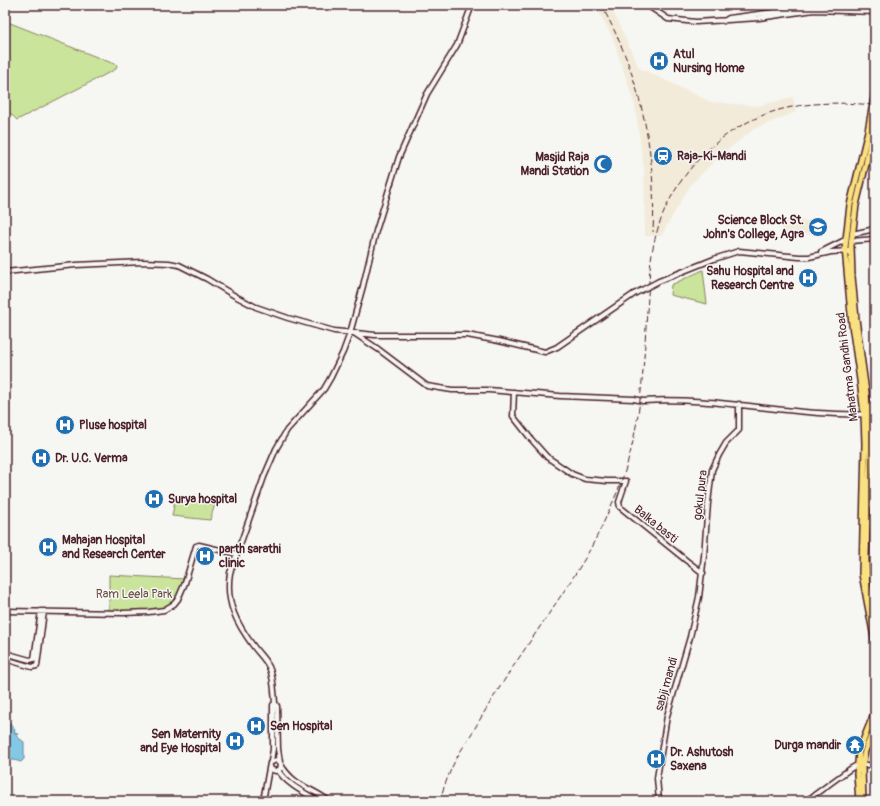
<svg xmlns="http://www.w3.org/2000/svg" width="880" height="806" viewBox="0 0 880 806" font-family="Pangolin,sans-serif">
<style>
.built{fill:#f3ebda}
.green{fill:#cae49b;stroke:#8a8263}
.water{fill:#83c8e4;stroke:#6c849a}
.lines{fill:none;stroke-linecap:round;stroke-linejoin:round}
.secondary-casing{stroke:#4a1f2b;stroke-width:7}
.highway-casing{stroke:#4a1f2b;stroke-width:8}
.secondary{stroke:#f6f6f2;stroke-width:4}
.highway{stroke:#f9e181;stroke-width:5}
.rail{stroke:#4a1f2b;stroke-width:1;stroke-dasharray:6 3;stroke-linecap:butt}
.secondary-bridge-casing{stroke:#4a1f2b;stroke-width:7;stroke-linecap:butt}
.highway-bridge-casing{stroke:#4a1f2b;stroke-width:8;stroke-linecap:butt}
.secondary-bridge{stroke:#f6f6f2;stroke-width:4}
.highway-bridge{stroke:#f9e181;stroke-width:5}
.labels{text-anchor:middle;stroke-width:3;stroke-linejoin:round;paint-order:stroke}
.poi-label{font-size:12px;font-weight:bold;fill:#4a1f2b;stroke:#f6f6f2;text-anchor:start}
.street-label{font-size:12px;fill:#4a1f2b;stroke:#f6f6f2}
.park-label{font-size:12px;fill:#6a5047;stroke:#f6f6f2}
</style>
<rect width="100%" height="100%" fill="#f6f6f2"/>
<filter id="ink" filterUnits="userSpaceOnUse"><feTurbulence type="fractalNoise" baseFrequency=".025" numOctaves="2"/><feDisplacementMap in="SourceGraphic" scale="8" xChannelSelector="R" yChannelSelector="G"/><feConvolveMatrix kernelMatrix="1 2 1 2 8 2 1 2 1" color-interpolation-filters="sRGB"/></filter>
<g filter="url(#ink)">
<path class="built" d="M595,5H610L639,68L711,102L758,106L793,97L796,112L754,129L722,154L691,184L661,236H645L644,169L635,106L612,36Z
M783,220L813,221L814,234H781Z
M872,507H875V593L870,556L871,514Z"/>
<path class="green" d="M5,21L117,65L116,69L17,120L5,108Z
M703,270L707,304L670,295L671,285Z
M175,500L215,504L210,520L172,516Z
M109,575L185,579C182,586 179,594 176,600C165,617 127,612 109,611Z"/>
<path class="water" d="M5,719L11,724L15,730L14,733L18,734L16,736L24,742V759L21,762L14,760L5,761Z"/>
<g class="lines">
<defs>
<path id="secondary" d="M647,5L668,19L696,22L759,18L814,10L875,12
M724,21L729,18L817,6L875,7
M852,234L875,229
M851,241L875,239
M821,252L845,240
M5,272L76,265L143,262L169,263L179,265L207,279L235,296L256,307L288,318L334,331L354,333L378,349L427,386L452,390H489L560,396L634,399L643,401C721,396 797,418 875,414
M659,281L714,259L739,251L799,257H809L831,252L851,251
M356,333L375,335H467L499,341L545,352L557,347L634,294
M514,392L513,416L531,439L547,457L572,474L585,479L607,481H626L619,502L620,507L687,561L703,573
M868,505H875
M5,611L123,613L149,612L164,610L174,604L178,599L185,583L196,546L199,545L237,554
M5,653L30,660L34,659L41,611
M5,659L32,667L37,666L44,611
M271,761L273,749V705L275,703
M280,762L278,749L277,706L275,703C274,692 274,677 269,667C265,659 259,654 254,647C237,624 225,603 230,573L264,477L276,449L287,430L324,389L331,377L343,352L350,333L363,286L376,231L399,157L427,94L457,45L472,5
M281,765C296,788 309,786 329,801
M862,765H875
M278,770C286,784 305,793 319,801
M263,801L270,763L276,760L279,761L281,764L280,769L276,771L272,770L270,767
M659,801L657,778L667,716L690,637L699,597L704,556L708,503L712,470L719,455L726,443L739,430V404
M806,801L850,769L857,765"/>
<path id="highway" d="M875,120L866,164L856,205L851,246L852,276L856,319L869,414L870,459L866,559L867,582L875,620
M868,131L850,205L845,248L852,325L860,380L864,414L865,444L862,574L875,643
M859,801L857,774L859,751L875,711
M863,801L862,766L865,751L875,727"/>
</defs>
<use href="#secondary" class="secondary-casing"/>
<use href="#highway" class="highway-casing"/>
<use href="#secondary" class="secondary"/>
<use href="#highway" class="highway"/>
<path class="rail" d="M601,5C640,73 657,154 653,232
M439,801C444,788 448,775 454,763C460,751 468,740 475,728C507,672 546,620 581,565C594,544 605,520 615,497C641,439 643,373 647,311C649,286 649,259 656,235C666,198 688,166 717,142C766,103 815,100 875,105"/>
<defs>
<path id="secondary-bridge" d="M634,294L659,281"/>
<path id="highway-bridge" d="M868,131L875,92"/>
</defs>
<use href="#secondary-bridge" class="secondary-bridge-casing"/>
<use href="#highway-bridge" class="highway-bridge-casing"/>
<use href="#secondary-bridge" class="secondary-bridge"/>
<use href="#highway-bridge" class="highway-bridge"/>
</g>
</g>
<defs>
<symbol id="hospital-disc" viewBox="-11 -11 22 22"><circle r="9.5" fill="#1f6fb2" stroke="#f6f6f2"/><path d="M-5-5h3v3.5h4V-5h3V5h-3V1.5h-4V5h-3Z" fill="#fff"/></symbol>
<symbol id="station-disc" viewBox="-11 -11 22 22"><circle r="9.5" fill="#1f6fb2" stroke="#f6f6f2"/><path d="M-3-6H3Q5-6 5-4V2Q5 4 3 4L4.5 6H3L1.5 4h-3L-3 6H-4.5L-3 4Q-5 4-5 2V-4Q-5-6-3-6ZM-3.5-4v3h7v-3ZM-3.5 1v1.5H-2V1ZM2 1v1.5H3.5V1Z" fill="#fff"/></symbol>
<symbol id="mosque-disc" viewBox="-11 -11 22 22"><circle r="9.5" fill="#1f6fb2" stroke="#f6f6f2"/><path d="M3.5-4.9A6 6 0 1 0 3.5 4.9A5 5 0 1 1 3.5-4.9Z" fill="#fff"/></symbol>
<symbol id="university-disc" viewBox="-11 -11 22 22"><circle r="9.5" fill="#1f6fb2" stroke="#f6f6f2"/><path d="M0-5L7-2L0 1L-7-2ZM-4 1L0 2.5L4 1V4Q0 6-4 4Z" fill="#fff"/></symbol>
<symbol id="temple-disc" viewBox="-11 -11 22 22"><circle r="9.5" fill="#1f6fb2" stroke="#f6f6f2"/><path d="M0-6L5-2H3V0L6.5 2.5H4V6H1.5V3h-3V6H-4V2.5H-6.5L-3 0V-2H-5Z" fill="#fff"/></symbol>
</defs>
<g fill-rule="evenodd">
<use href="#hospital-disc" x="648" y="50" width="22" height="22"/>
<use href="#station-disc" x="652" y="145" width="22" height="22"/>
<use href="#mosque-disc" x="592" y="153" width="22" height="22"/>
<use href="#university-disc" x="807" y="216" width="22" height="22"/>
<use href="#hospital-disc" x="797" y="267" width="22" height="22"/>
<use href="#hospital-disc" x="54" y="414" width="22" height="22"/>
<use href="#hospital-disc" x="30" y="447" width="22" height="22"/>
<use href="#hospital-disc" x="143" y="488" width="22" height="22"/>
<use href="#hospital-disc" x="37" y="536" width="22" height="22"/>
<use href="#hospital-disc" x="194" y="545" width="22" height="22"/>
<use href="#hospital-disc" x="245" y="715" width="22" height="22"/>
<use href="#hospital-disc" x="224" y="730" width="22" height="22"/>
<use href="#temple-disc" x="844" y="734" width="22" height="22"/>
<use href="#hospital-disc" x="645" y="748" width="22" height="22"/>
</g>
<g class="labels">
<g class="poi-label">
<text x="673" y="58">Atul<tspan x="673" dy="14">Nursing Home</tspan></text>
<text x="677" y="160">Raja-Ki-Mandi</text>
<text x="589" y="161" text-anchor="end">Masjid Raja<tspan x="589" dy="14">Mandi Station</tspan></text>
<text x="804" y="224" text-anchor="end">Science Block St.<tspan x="804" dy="14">John's College, Agra</tspan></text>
<text x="794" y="275" text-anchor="end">Sahu Hospital and<tspan x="794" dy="14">Research Centre</tspan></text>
<text x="79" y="429">Pluse hospital</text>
<text x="55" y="462">Dr. U.C. Verma</text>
<text x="168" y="503">Surya hospital</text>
<text x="62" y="544">Mahajan Hospital<tspan x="62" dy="14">and Research Center</tspan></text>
<text x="219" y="553">parth sarathi<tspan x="219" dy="14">clinic</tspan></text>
<text x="270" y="730">Sen Hospital</text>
<text x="221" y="738" text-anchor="end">Sen Maternity<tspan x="221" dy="14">and Eye Hospital</tspan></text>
<text x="841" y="749" text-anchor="end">Durga mandir</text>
<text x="670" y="756">Dr. Ashutosh<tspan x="670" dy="14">Saxena</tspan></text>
</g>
<g class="street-label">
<text transform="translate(847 367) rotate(-97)" y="4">Mahatma Gandhi Road</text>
<text transform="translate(700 495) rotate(-83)" y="4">gokul pura</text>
<text transform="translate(656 524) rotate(39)" y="4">Balka basti</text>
<text transform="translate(666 684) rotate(-74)" y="4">sabji mandi</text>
</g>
<g class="park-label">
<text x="134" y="598">Ram Leela Park</text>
</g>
</g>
<rect width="880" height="806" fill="none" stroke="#f6f6f2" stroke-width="20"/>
<rect x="10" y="10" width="860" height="786" fill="none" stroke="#4a1f2b" stroke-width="1.5" filter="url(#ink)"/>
</svg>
